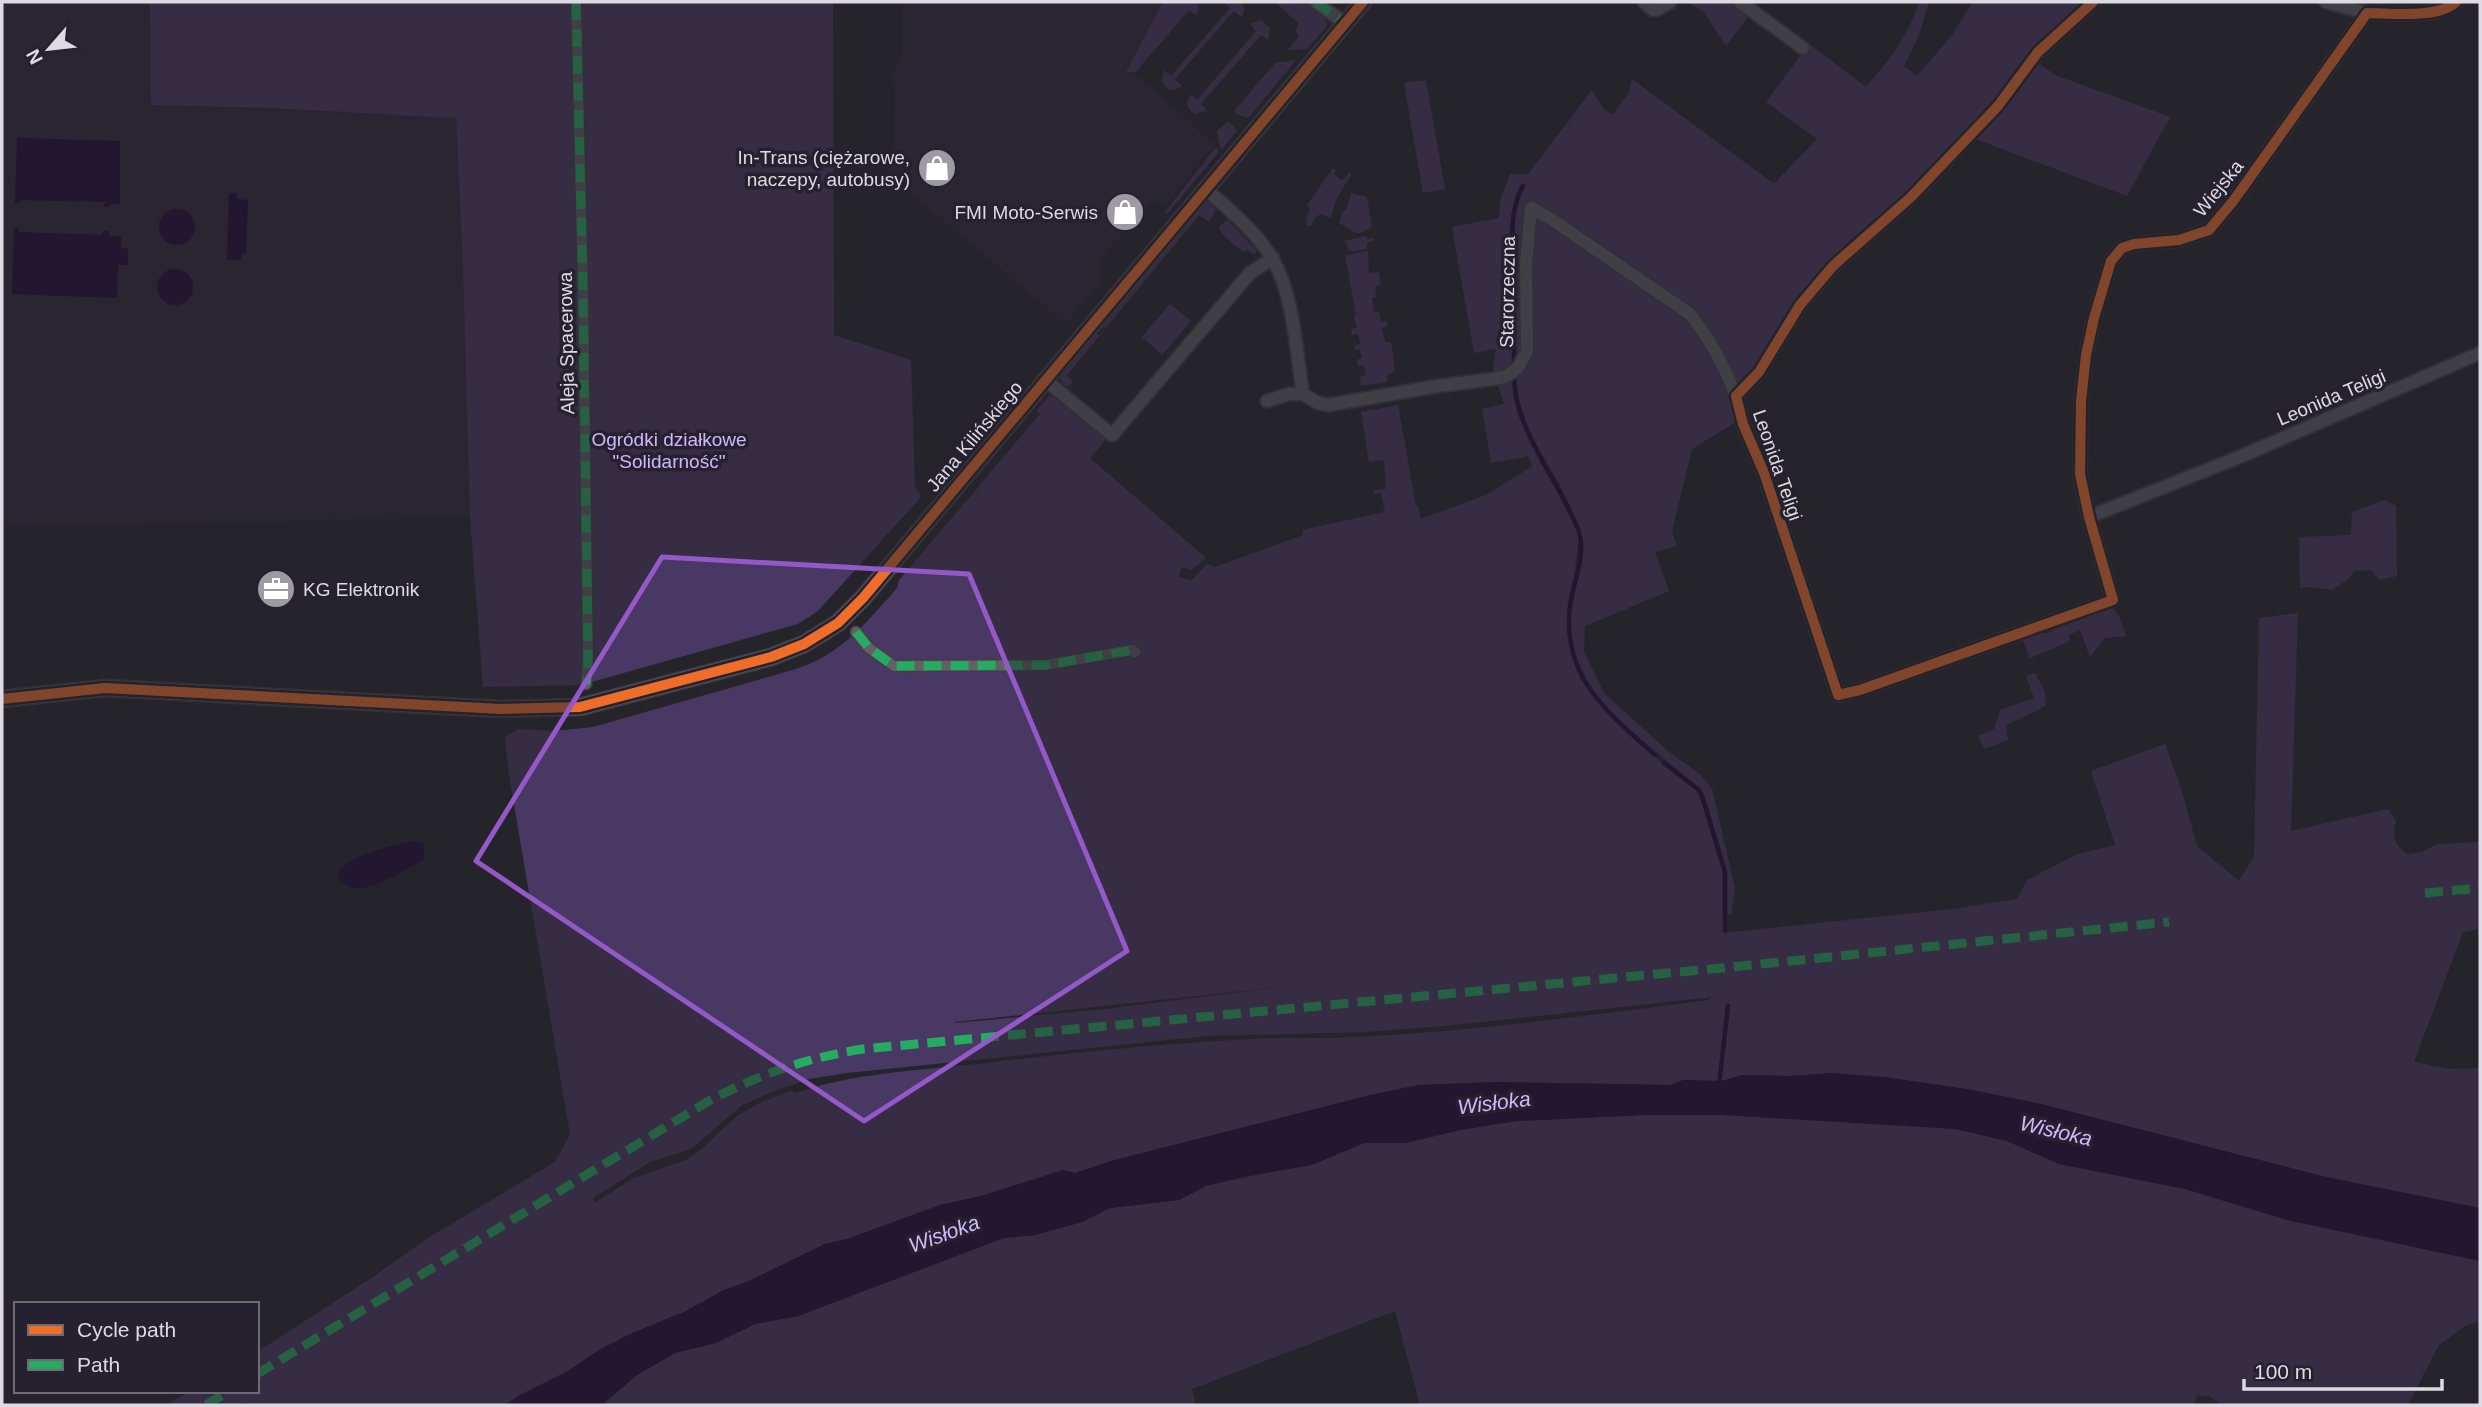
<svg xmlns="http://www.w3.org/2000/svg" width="2482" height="1407" viewBox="0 0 2482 1407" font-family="Helvetica,sans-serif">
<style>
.built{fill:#2e2739}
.green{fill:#493864;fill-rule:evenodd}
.water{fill:#1d0535}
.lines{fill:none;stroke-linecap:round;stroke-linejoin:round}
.stream{stroke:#1d0535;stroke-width:4.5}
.pedestrian-casing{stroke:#403f45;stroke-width:13}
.minor-casing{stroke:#403f45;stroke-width:16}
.tertiary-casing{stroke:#403f45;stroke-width:19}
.pedestrian{stroke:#626066;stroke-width:10}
.minor{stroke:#626066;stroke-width:12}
.tertiary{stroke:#626066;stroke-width:16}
.quiet{stroke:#26ab63;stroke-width:9;stroke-dasharray:18 9;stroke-linecap:butt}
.cycleway-casing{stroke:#25212e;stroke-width:15}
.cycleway{stroke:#ee6e29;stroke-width:10}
.marked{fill:none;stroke:#9458c8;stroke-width:5;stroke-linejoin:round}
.labels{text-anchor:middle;stroke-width:7;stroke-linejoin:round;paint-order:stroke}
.poi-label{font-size:19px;fill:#dddae3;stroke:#25212e;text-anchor:end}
.street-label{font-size:19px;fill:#dddae3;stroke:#25212e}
.park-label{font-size:19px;fill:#d0b7fd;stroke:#25212e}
.water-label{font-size:21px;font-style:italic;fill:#d2b9ff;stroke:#25212e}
</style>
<rect width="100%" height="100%" fill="#26242b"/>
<path class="built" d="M2,2H145L150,5L152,105L456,117L463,268L470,517L342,520L332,518L328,521L2,526Z
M901,2H1163L1126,72L1135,73L1215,144L1165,204L1151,201L1107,251L1099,263L1102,281L1066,324L895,180L893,170L895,78L893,77V72L902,57Z"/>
<path class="green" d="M145,2H833L834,335L911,360L915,486L921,497L818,611L798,624L581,685L483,687L470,517L463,268L456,118L267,108L151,105L150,5Z
M1163,2H1197L1199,8L1196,15L1189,10L1136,72H1126Z
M1223,2H1241C1245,7 1245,12 1241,17L1234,11L1175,79L1182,86L1175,90L1168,89L1162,82L1164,70L1171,76L1230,8Z
M1275,2C1294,2 1320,1 1327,24L1325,28L1307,49L1288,50L1299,36L1296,31L1298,23Z
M1687,2H1734L1748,17L1726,46L1704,12Z
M1919,2H1929L1919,35L1904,66L1917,76L1952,35L1973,2H2099L2060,37L2050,31L2026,54L2055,75L2170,117L2127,196L1978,140L1965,132L1918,187L1834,259L1744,387L1739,420L1692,449L1672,531L1677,546L1655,552L1669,591L1585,626L1584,651L1604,693L1669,752L1701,775L1712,789L1735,888L1731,915L1727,914L1726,872L1709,810L1700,789L1616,719L1588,686L1579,669L1572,643L1570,621L1582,546C1580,506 1537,453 1521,415C1509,385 1515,339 1515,307H1519V298H1515V217L1522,186L1515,202L1513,217V395L1519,417L1571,516L1579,537L1568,624L1570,643L1580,678L1614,720L1664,765L1698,791L1723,872V933L1953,909L2017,899L2027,880L2078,854L2115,845L2091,771L2165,744L2181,788L2197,846L2239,881L2254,857L2259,618L2298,613L2291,831L2388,809L2396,821C2392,837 2394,844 2407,854L2422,852L2437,844L2480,842V929L2463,932L2414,1062L2450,1069L2480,1068V1208L2326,1177L2041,1104L1967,1089L1832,1073L1790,1076L1742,1075L1722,1081L1683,1080L1672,1085L1496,1082L1419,1085L1371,1095L1111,1161L1075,1173L1063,1170L981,1196L940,1205L847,1239L825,1244L749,1281L724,1290L686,1311L628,1335L599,1350L568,1371L522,1394L505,1405H249L248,1403L244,1405H166L190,1391H257V1352L373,1277L428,1238L555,1162L570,1134L509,775L505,737L518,729L554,731L593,727L796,669C843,653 865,624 897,588L899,580L1040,414L1036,411L1050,395L1073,411L1106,439L1090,458L1206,558L1191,570L1182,567L1178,577L1192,580L1207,564L1215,567L1303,535L1302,530L1385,512L1381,493L1374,494L1373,491L1386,489L1384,460L1369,462L1361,412L1398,405L1416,506H1418L1421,519L1486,495L1533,466L1528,456L1491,463L1482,409L1504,404L1493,369L1496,349L1474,353L1452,227L1499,218L1500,201L1510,174H1528L1592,90L1603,108L1612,115L1629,93L1632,79L1774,184L1817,139L1766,102L1809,44L1866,87C1890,59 1908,37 1919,2ZM1279,987L1106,1009L955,1023V1022ZM1713,997L1709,1000C1592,1015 1475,1031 1357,1037C1322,1039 1286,1037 1251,1039C1156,1044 1061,1054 967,1065C909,1071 851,1074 796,1093L790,1091L762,1102L737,1116L700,1150L686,1160L634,1178L594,1203L593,1198L650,1162L691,1149L741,1106L772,1092L809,1079L847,1073L1207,1036L1365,1032L1444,1026Z
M1261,20L1270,28L1268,40L1261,35L1201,104L1208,111L1194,114L1188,107L1187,102L1191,94L1197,100L1256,31L1250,24Z
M1296,60L1250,116L1248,118L1235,114V110L1275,63Z
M1426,80L1445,189L1423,193L1404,83Z
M1229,121L1237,131L1221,150L1217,131Z
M1216,147L1219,152L1171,209L1168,213L1165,212Z
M1333,168L1336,171L1334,174L1342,181L1350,172L1351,175L1336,200L1331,218L1320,214L1315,218L1311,226H1307L1306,218L1310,210L1307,205Z
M1351,193L1367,197L1372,226C1354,240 1354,230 1339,223L1343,212L1347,208Z
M1208,201L1216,210L1209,222L1199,215L1067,375L1073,382L1069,386H1065L1060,378L1096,334L1099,335L1105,328L1103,325Z
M1228,220L1257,251L1254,255L1247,249L1243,252L1222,234L1219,226Z
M1366,236L1367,239L1374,238V241L1367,243V249L1353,251L1348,250L1347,243L1344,241Z
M1368,251L1369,273L1379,272L1381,284L1375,286L1376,297L1372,298L1374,312H1379L1381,322L1387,321L1388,326L1382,328L1385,342H1391L1395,371L1387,375V382L1361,386L1360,377L1366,375L1364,365L1358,366L1357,360L1362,357L1360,350H1355L1354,345L1360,344L1358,334L1352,335L1351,329L1357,328L1354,316L1356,315L1345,255Z
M1170,304L1191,321L1162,355L1142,337Z
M2384,500L2396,506L2397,576L2379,580L2371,570L2354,571L2350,578L2332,590L2310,587L2300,588L2299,537L2351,535L2352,512Z
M2110,605L2119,616L2126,636L2105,638L2090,657L2080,630L2069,635L2070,641L2030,658L2022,639L2036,633H2049L2071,620L2090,617Z
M2035,673L2045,692L2046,706L2006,725L2008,740L1984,749L1978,736L1994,729L2000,710L2034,698L2026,676Z
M1647,1115H1723L1956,1129L2007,1141L2059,1164L2185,1189L2287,1220L2480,1261V1321L2465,1326L2439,1345L2408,1405H2222L2209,1396H2197L2194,1405H1420L1395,1311L1192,1389L1196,1405H602L637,1375L675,1353L716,1343L755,1324L798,1316L1004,1238L1035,1235L1082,1222L1110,1208L1179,1200L1206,1186L1318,1162L1364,1143H1405L1461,1130L1516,1121Z"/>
<path class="water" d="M17,138L120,141V204H110V207H104V202L20,200L19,203H15Z
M229,193H237V199L248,200L246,252L241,254V260H227Z
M159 227a18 18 0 1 1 36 0a18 18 0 1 1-36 0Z
M14,228H18L19,232L102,235L103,231H109V236H121V248L128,249V265H118L117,298L12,294Z
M157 287a18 18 0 1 1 36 0a18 18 0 1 1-36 0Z
M417,841L423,844L425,858L420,862C400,873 351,906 337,875C344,856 398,843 417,841Z
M1832,1073L1885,1077L1967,1089L2041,1104L2326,1177L2480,1208V1261L2287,1220L2185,1189L2059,1164L2007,1141L1956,1129L1723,1115H1647L1516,1121L1461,1130L1405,1143H1364L1312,1165L1236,1178L1206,1186L1179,1200L1110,1208L1082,1222L1035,1235L1004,1238L798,1316L755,1324L716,1343L675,1353L637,1375L602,1405H505L522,1394L568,1371L599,1350L628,1335L686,1311L724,1290L749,1281L825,1244L847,1239L940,1205L981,1196L1063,1170L1075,1173L1111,1161L1370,1095L1419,1085L1496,1082L1671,1085L1683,1080L1722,1081L1742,1075L1790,1076Z"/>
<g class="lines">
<path class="stream" d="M1514,298C1513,266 1506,214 1523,186
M1514,366V308
M1514,375C1514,421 1545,463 1565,502C1570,513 1578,525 1580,536C1585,557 1573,584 1570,605C1561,676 1607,712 1655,755
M1664,763L1699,790L1703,799L1725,872V930
M1719,1085L1728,1006"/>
<defs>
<path id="pedestrian" d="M576,2L583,290L588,658L586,684
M856,632L869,648L894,666L1046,665L1132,650L1135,652"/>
<path id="minor" d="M1315,2L1345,23
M1644,2L1653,10L1658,9L1670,2
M1740,2L1803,48
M2093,2L2038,52L1998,106L1911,197L1833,266L1800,305L1759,372L1736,396L1743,424L1764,473L1838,695L1860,690L2113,600L2089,517L2080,474L2081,401L2086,355L2094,318L2111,261L2122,248L2134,244L2179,240L2209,230L2234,200L2367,13C2390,13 2438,19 2456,2
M2326,2L2367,13
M1204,188C1226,206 1258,234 1272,258C1294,295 1296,352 1303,394L1318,403L1328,405L1438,386L1486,380L1505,377L1518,368L1527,351L1526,263L1531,208L1551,219L1690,314C1711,340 1724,365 1736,396
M1044,379L1112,435L1250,273L1273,258
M1267,401L1289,394H1303
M2089,517L2237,458L2480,353"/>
<path id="tertiary" d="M2,699L105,688L501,709L580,707L771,657L804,644L838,623L863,598L1363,2"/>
</defs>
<use href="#pedestrian" class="pedestrian-casing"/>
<use href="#minor" class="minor-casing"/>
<use href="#tertiary" class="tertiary-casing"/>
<use href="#pedestrian" class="pedestrian"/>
<use href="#minor" class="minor"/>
<use href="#tertiary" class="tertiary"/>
<path class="quiet" d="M576,2L583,290L588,658L586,684
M1315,2L1345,23
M856,632L869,648L894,666L1046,665L1132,650L1135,652
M2425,893L2480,888
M257,1374L712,1099C764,1073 806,1058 863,1049L1732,967L2169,922
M206,1405L229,1391"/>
<defs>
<path id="cycleway" d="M2093,2L2038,52L1998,106L1911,197L1833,266L1800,305L1759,372L1736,396L1743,424L1764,473L1838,695L1860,690L2113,600L2089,517L2080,474L2081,401L2086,355L2094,318L2111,261L2122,248L2134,244L2179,240L2209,230L2234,200L2367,13C2390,13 2438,19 2456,2
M2,699L105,688L501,709L580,707L771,657L804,644L838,623L863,598L1363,2"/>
</defs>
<use href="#cycleway" class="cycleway-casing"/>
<use href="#cycleway" class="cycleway"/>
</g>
<path d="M0 0H2482V1407H0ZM662,557L969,574L1127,951L864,1121L476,861Z" fill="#26242b" fill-opacity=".55" fill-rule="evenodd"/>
<path class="marked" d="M662,557L969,574L1127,951L864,1121L476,861Z"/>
<defs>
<symbol id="shop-disc" viewBox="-11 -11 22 22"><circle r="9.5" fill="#9d9aa3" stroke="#25212e"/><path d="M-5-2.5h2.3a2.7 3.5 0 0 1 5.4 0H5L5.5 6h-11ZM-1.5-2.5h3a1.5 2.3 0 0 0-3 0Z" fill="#fff"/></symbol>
<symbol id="office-disc" viewBox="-11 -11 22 22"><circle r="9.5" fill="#9d9aa3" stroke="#25212e"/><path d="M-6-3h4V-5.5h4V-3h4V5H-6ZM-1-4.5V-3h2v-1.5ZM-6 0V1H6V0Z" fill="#fff"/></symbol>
</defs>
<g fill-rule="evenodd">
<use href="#shop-disc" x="915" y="146" width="44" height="44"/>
<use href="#shop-disc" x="1103" y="190" width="44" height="44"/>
<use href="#office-disc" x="254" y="567" width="44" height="44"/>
</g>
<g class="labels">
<g class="poi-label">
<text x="910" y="164">In-Trans (ciężarowe,<tspan x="910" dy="22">naczepy, autobusy)</tspan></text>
<text x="1098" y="219">FMI Moto-Serwis</text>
<text x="303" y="596" text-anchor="start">KG Elektronik</text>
</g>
<g class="street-label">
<text transform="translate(2218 188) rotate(-51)" y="7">Wiejska</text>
<text transform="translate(1507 292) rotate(-89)" y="7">Starorzeczna</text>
<text transform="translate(566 343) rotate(-91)" y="7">Aleja Spacerowa</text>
<text transform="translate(2331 397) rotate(-23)" y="7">Leonida Teligi</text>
<text transform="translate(974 436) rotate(-50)" y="7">Jana Kilińskiego</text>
<text transform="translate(1778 465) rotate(71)" y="7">Leonida Teligi</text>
</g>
<g class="park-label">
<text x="669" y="446">Ogródki działkowe<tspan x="669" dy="22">"Solidarność"</tspan></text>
</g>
<g class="water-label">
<text transform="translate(1494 1103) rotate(-7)" y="7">Wisłoka</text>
<text transform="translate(2056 1131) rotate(13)" y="7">Wisłoka</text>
<text transform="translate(944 1234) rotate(-20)" y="7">Wisłoka</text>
</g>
</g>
<rect width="2482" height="1407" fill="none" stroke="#dddae3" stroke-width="7"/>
<rect x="14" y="1302" width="245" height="91" fill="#25212e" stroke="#6f6b76" stroke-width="2"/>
<rect x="28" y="1325" width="35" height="10" fill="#ee6e29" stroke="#6f6b76" stroke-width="2"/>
<text x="77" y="1337" font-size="21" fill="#dddae3">Cycle path</text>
<rect x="28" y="1360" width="35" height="10" fill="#26ab63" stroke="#6f6b76" stroke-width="2"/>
<text x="77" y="1372" font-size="21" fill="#dddae3">Path</text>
<g transform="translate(49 49) rotate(242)" stroke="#25212e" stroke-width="5" paint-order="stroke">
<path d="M0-5L12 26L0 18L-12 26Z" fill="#dddae3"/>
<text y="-10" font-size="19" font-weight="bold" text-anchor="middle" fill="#dddae3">N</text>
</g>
<path d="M2244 1379v10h198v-10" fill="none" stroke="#dddae3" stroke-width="3.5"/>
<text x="2254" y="1379" font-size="21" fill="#dddae3" stroke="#25212e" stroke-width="5" paint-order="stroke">100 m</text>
</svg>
